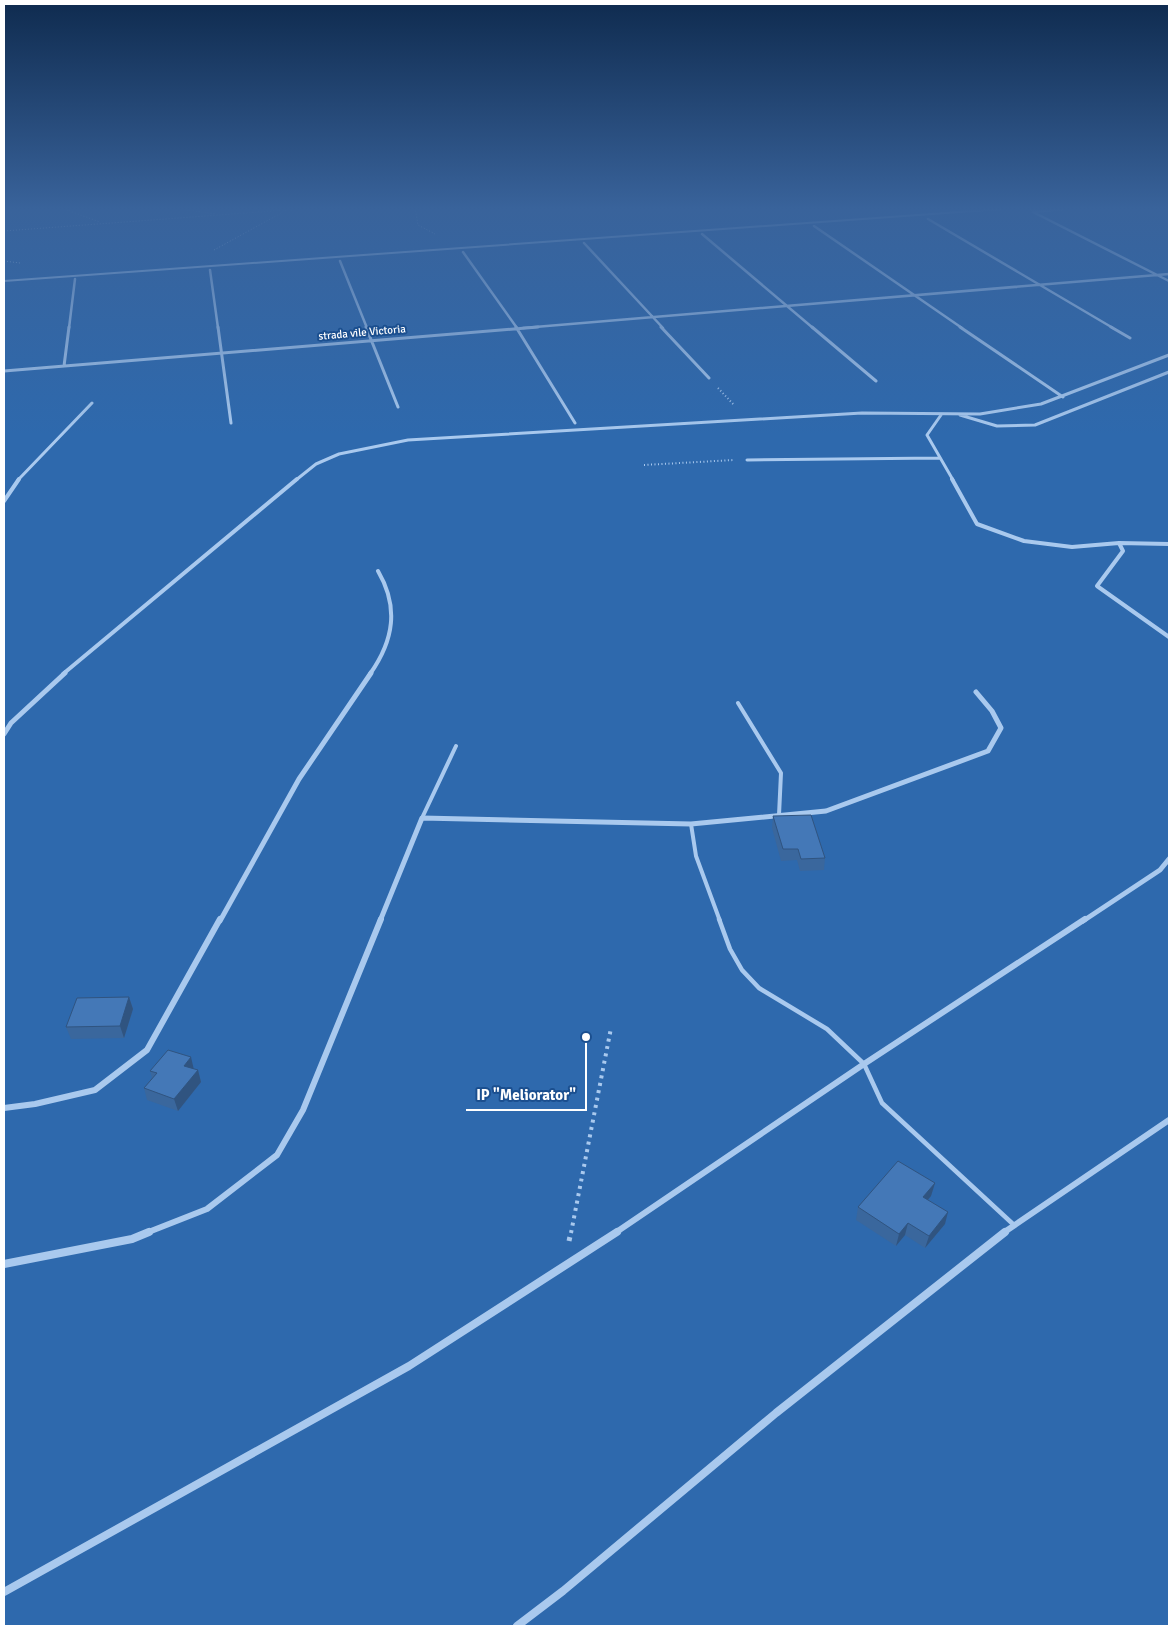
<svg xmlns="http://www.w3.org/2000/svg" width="1173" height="1630" viewBox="0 0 1173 1630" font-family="Signika,sans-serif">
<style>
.green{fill:#2e69ad}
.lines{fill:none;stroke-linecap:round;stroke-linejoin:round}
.path-far3{stroke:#a9c9ee;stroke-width:1;stroke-dasharray:1 2;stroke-linecap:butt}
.path-far2{stroke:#a9c9ee;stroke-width:2;stroke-dasharray:1 2.5;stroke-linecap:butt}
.path-far1{stroke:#a9c9ee;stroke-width:4;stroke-dasharray:3 4.5;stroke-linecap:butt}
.path{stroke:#a9c9ee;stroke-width:5;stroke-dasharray:4 5.5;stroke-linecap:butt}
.lane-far2{stroke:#a9c9ee;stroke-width:2}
.lane-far1{stroke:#a9c9ee;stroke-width:4}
.lane{stroke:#a9c9ee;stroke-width:4.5}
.street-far5{stroke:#a9c9ee;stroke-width:2.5}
.street-far4{stroke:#a9c9ee;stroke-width:3}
.street-far3{stroke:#a9c9ee;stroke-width:4}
.street-far2{stroke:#a9c9ee;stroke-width:5}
.street-far1{stroke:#a9c9ee;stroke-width:6}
.street{stroke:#a9c9ee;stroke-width:8}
.wall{fill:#3a679d}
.shaded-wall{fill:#305480}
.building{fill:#4478b7;stroke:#305480}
.labels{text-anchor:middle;stroke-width:4;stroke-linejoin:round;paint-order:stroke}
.far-street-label{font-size:11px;fill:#fff;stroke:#1b4f8f}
.leader{fill:none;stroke:#fff;stroke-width:2}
.callout-dot{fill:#fff;stroke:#1b4f8f;stroke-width:2}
.callout-label{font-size:15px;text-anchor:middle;font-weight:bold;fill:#fff;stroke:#1b4f8f;stroke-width:4;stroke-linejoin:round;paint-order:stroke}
</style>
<rect width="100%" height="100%" fill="#1b4f8f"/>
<path class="green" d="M4,207H1169V1626H4Z"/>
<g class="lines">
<path class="path-far3" d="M58,207L100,222
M169,207L215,214
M412,207L415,208L418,225L435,234
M4,231L326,207
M214,250L283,212
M4,261L20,263"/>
<path class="path-far2" d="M718,388L734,405
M644,465L734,460"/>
<path class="path-far1" d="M571,1233L611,1028"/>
<path class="path" d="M569,1241L571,1232"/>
<path class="lane-far2" d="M1024,208L1036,210
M4,281L1027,207"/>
<path class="lane-far1" d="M738,703L781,773L779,815
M422,818L456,746
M691,824L696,856L720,921"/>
<path class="lane" d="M719,919L730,949L742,970L759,988L827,1029L864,1064L882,1103L1014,1225"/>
<path class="street-far5" d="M1081,207L1033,212L1169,281
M928,219L1113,328
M814,226L962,328
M702,234L813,328
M584,243L663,328
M463,252L517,328
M340,261L367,328
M210,270L218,328
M69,328L75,279
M523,328L1169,274"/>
<path class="street-far4" d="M218,327L231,423
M366,327L398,407
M516,327L575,423
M661,327L709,378
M812,327L876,381
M960,327L1063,397
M1111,327L1130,338
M64,366L69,327
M4,371L538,327
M941,415L927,435L953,480
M960,415L997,426L1035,425L1169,372
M747,460L940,458
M18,480L92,403
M296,480L316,464L339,454L408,440L862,413L980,414L1041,404L1169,355"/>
<path class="street-far3" d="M952,479L977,524L1024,541L1072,547L1119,543L1169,544
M4,501L19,479
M1119,543L1123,551L1097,586L1169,637
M63,674L297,479
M370,674C394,640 399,607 378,571"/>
<path class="street-far2" d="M4,734L11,723L65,673
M220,921L299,779L371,673
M380,921L422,818L691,824L826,811L988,751L1001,728L992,711L976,692
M1083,921L1160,870L1169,859"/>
<path class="street-far1" d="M4,1108L35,1104L95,1090L147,1050L220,919
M146,1233L207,1209L277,1155L303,1110L381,919
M615,1233L864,1064L1085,919
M1003,1233L1169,1120"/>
<path class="street" d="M4,1264L132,1239L149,1232
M4,1592L409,1366L617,1232
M517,1626L563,1591L776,1413L1005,1232"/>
</g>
<path class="wall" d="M773,816L825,858L824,870L800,871L797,860L781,861L772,828Z
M129,997L133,1009L124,1038L71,1039L66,1027Z
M194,1069L198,1070L201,1082L178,1111L147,1100L144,1088L152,1078L150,1071Z
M935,1183L931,1196L928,1200L945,1224L925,1248L905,1235L896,1246L856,1220L858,1207Z"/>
<path class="shaded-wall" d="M129,997L133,1009L124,1038L120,1026Z
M191,1057L194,1070L184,1066Z
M198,1070L201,1082L178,1111L174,1099Z
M935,1183L931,1196L920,1209L923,1197Z
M948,1212L945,1224L925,1248L929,1236Z
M908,1223L905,1235L896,1246L899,1234Z"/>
<path class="building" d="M811,815L825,858L801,859L798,849H783L773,816Z
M129,997L120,1026L66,1027L77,998Z
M168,1050L191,1057L184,1066L198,1070L174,1099L144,1088L157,1073L150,1071Z
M898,1161L935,1183L923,1197L948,1212L929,1236L908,1223L899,1234L858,1207Z"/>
<linearGradient id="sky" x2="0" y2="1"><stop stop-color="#0f2b4f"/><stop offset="0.48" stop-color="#39639b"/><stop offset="1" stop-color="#39639b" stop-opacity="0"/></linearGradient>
<rect width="1173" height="435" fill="url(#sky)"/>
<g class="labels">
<g class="far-street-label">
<text transform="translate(362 332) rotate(-5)" y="4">strada vile Victoria</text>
</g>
</g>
<path class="leader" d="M586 1037L586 1110H466"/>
<circle class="callout-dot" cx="586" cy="1037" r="5"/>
<g class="callout-label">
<text x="526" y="1100">IP "Meliorator"</text>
</g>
<rect width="1173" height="1630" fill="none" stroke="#ffffff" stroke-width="10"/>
</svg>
